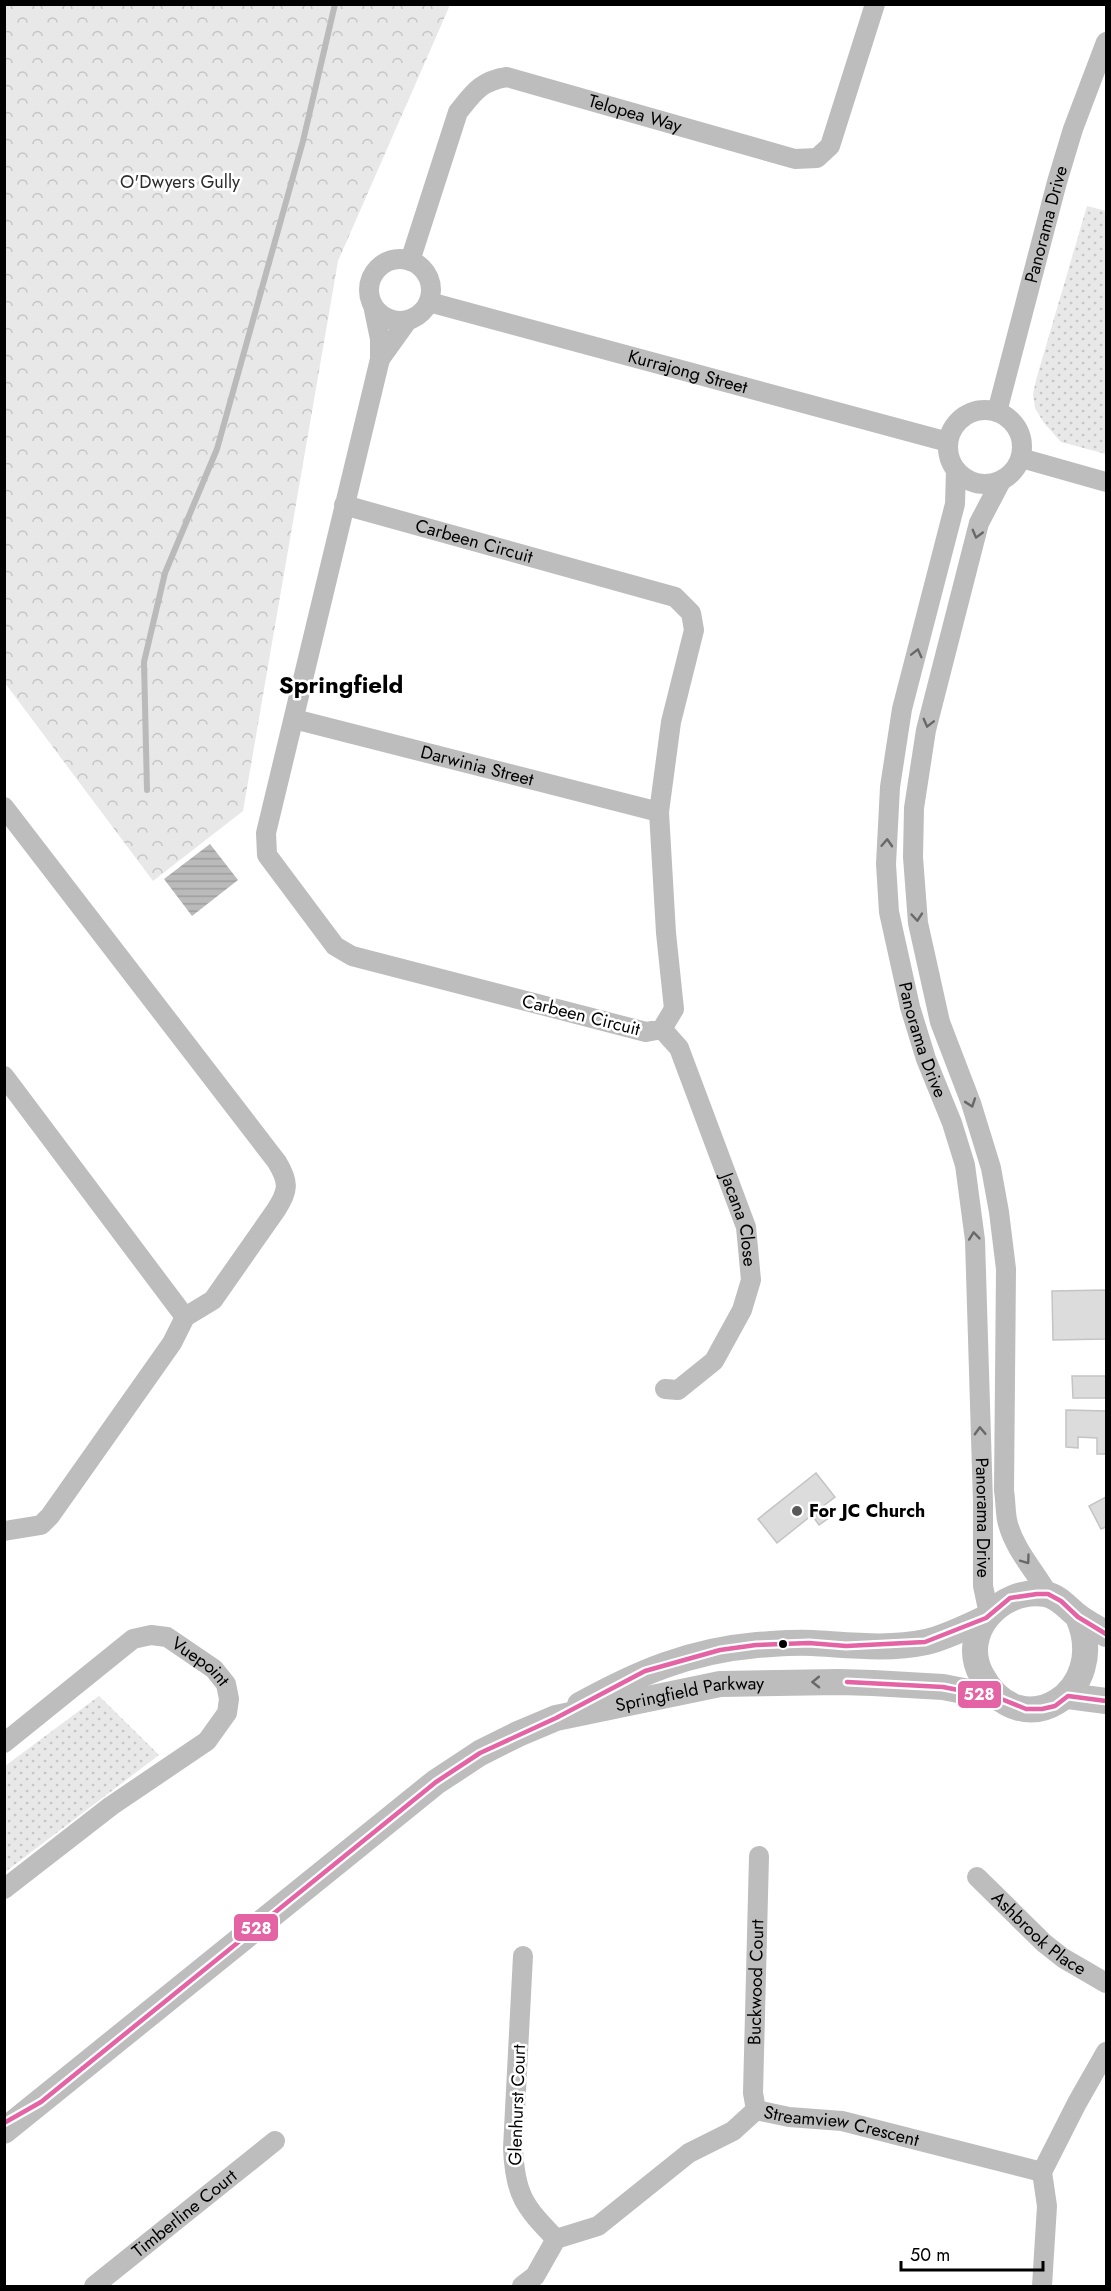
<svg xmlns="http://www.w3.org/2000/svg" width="1111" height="2291" viewBox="0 0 1111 2291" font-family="Jost,sans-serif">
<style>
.forest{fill:url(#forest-crowns)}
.park{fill:url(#park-dots)}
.water{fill:url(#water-rules)}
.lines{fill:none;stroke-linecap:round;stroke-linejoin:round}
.stream{stroke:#bababa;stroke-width:6}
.building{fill:#dcdcdc;stroke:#c4c4c4;stroke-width:1.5}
.minor{stroke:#bdbdbd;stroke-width:20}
.major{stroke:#bdbdbd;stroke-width:26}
.bus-1-casing{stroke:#fff;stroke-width:9}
.bus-1{stroke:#e463a4;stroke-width:4.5}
.oneway{stroke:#686868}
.poi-dot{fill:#595959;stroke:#fff;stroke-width:2}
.bus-dot{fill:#000;stroke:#fff;stroke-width:2}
.labels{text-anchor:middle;stroke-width:5;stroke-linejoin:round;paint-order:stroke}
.street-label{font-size:18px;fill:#000;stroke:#fff}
.park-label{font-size:18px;fill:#2d2d2d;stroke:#fff}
.poi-label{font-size:18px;font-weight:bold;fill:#000;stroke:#fff;text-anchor:start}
.district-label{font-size:24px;font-weight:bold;fill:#000;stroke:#fff}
.line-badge{stroke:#fff;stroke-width:2}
.badge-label{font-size:16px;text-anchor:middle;font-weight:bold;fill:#fff}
</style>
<defs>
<pattern id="forest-crowns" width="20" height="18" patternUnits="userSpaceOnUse" patternTransform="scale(1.5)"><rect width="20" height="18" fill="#e8e8e8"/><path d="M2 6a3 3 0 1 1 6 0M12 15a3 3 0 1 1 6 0" fill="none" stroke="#c5c5c5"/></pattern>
<pattern id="park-dots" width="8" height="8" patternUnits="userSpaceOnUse" patternTransform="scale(1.5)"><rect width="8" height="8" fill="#e8e8e8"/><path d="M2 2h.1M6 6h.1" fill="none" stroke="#c5c5c5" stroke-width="1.8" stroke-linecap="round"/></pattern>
<pattern id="water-rules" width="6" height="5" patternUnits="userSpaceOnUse" patternTransform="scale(1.5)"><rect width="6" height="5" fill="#bababa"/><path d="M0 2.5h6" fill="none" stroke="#9e9e9e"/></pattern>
</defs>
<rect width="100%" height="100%" fill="#fff"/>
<path class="forest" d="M5,4L450,5L338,261L243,811L153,881L5,683Z"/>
<path class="park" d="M1087,206L1106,211V454L1061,442L1044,423L1035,408L1033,394L1036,380Z
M99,1696L159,1755L5,1872V1766Z"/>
<path class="water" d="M210,844L238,880L192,916L164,879Z"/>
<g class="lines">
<path class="stream" d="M147,790L144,662L165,573L217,449L303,141L335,4"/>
</g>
<path class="building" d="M1106,1290V1339L1053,1340L1052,1291Z
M1072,1376H1106V1398H1073Z
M1066,1410L1106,1411V1454H1097V1438L1078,1437V1448L1066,1447Z
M816,1473L835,1497L822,1507L830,1517L819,1525L812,1515L777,1543L758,1519Z
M1106,1497V1527L1101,1529L1089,1506Z"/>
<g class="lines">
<g class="minor">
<circle cx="400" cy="290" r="31"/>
<path id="s1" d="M410,261L458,112C474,92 481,81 507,77L795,159L817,158L830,146L875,4"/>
<path id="s2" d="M429,302L948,442"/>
<path d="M380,359L408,320"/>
<circle cx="985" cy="447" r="37"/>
<path id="s3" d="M997,412L1057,182L1073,129L1106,42"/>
<path d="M1021,458L1106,482"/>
<path id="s4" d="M956,470L955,504L902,709L890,787L886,864L889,912L910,1007L926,1059L952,1123L965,1165L975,1240L983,1503V1586L989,1614"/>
<path d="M1001,481L979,523L926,730L914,808L913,857L918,923L940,1022L971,1103L991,1168L999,1212L1006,1269L1004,1491C1006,1502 1005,1514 1008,1524C1015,1550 1035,1571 1048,1594"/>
<path id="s5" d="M344,505L675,597L691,613L694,630L671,722L659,812L666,933L674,1009L662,1029L646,1032L352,956L335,946L267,855L266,833L380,359V339L373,305"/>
<path id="s6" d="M294,719L659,812"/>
<path d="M4,807L277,1162C289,1182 289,1190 276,1210L213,1300L185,1317L172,1343L50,1516L41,1525L4,1531"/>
<path id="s7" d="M662,1029L679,1048L746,1227L751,1280L742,1310L714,1361L678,1390L665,1389"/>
<path d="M4,1076L185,1317"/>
<path id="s8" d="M4,1743L133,1639L151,1635L167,1637L214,1669L226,1684L229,1699L227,1713L207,1741L111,1806L4,1889"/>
<path id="s9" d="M977,1877L1044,1943L1063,1958L1106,1983"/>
<path d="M523,1956L513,2148C515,2195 524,2206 556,2239"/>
<path id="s10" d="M756,2110L753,2093L759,1856"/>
<path id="s11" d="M94,2286L275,2141"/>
<path id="s12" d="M522,2286L535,2276L556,2239L598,2226L689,2153L733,2131L756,2110L789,2117L842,2121L1042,2172"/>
<path d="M1042,2286L1047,2206L1042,2172L1077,2103L1106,2052"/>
</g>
<g class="major">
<path d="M1078,1617C1111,1692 1021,1748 982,1676C958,1634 1000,1587 1045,1594C1059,1596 1068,1609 1079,1617C1087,1623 1097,1628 1106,1634"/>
<path d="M1068,1696L1106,1701"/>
<path d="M580,1705C638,1673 689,1651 757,1645C774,1644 794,1642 812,1643C849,1645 889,1650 926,1642C947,1637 966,1627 986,1618"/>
<path id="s13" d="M4,2131L436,1782L480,1753L518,1734L556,1718L720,1684L839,1682L873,1683L943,1687L999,1698"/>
</g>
<defs>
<path id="bus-1" d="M847,1682L943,1687L999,1698L1026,1709H1042L1055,1706L1068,1696L1106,1701
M4,2123L41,2102L436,1782L480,1753L556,1718L645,1671L720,1650L756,1645L809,1643L846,1646L925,1642L986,1618L1010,1598L1037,1594H1048L1061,1601L1078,1617L1106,1634"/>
</defs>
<use href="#bus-1" class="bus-1-casing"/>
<use href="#bus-1" class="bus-1"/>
</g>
<defs><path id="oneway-chevron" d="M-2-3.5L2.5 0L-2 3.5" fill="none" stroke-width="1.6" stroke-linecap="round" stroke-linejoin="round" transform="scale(1.5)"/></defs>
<g class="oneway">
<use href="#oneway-chevron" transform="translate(977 534) rotate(105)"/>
<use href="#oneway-chevron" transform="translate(917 653) rotate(-76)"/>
<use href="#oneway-chevron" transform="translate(928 723) rotate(104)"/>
<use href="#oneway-chevron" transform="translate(887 843) rotate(-87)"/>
<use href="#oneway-chevron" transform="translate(917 917) rotate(85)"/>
<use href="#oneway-chevron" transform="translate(971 1103) rotate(71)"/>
<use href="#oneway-chevron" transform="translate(974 1236) rotate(-96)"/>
<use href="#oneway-chevron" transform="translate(980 1431) rotate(-92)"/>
<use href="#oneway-chevron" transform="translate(1026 1560) rotate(54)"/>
<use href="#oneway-chevron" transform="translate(816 1682) rotate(179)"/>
</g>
<circle class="poi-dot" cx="797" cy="1511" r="6"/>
<circle class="bus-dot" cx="783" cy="1644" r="5"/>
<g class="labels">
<g class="street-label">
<text dy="6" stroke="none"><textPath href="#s1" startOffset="352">Telopea Way</textPath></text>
<text dy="6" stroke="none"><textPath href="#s3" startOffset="194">Panorama Drive</textPath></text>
<text dy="6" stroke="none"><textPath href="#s2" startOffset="268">Kurrajong Street</textPath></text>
<text dy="6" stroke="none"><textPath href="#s5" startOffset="135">Carbeen Circuit</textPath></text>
<text dy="6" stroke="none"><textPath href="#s6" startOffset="189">Darwinia Street</textPath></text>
<text transform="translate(581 1015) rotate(14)" y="6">Carbeen Circuit</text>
<text dy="6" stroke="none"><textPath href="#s4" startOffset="582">Panorama Drive</textPath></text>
<text dy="6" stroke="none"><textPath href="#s7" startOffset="208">Jacana Close</textPath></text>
<text dy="6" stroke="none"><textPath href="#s4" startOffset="1068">Panorama Drive</textPath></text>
<text dy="6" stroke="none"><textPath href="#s8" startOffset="242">Vuepoint</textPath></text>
<text dy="6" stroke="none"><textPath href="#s13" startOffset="828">Springfield Parkway</textPath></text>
<text dy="6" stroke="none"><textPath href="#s9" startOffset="84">Ashbrook Place</textPath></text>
<text dy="6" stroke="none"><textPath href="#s10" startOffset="128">Buckwood Court</textPath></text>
<text transform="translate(517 2105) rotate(-88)" y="6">Glenhurst Court</text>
<text dy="6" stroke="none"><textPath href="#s12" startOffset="387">Streamview Crescent</textPath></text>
<text dy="6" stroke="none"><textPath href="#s11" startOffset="116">Timberline Court</textPath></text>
</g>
<g class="park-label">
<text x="180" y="188">O'Dwyers Gully</text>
</g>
<g class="poi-label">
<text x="809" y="1517">For JC Church</text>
</g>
<g class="district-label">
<text x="341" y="693">Springfield</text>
</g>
</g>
<g class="line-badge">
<rect x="957" y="1680" width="45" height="29" rx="6" fill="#e463a4"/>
<rect x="233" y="1913" width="46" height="29" rx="6" fill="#e463a4"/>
</g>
<g class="badge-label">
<text x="979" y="1700">528</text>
<text x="256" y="1934">528</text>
</g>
<rect width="1111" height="2291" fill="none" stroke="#000000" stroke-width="12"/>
<path d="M901 2261v9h142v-9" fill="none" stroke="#000000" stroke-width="3"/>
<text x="910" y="2261" font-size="18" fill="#000000" stroke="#ffffff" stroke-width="4.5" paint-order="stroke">50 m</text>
</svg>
